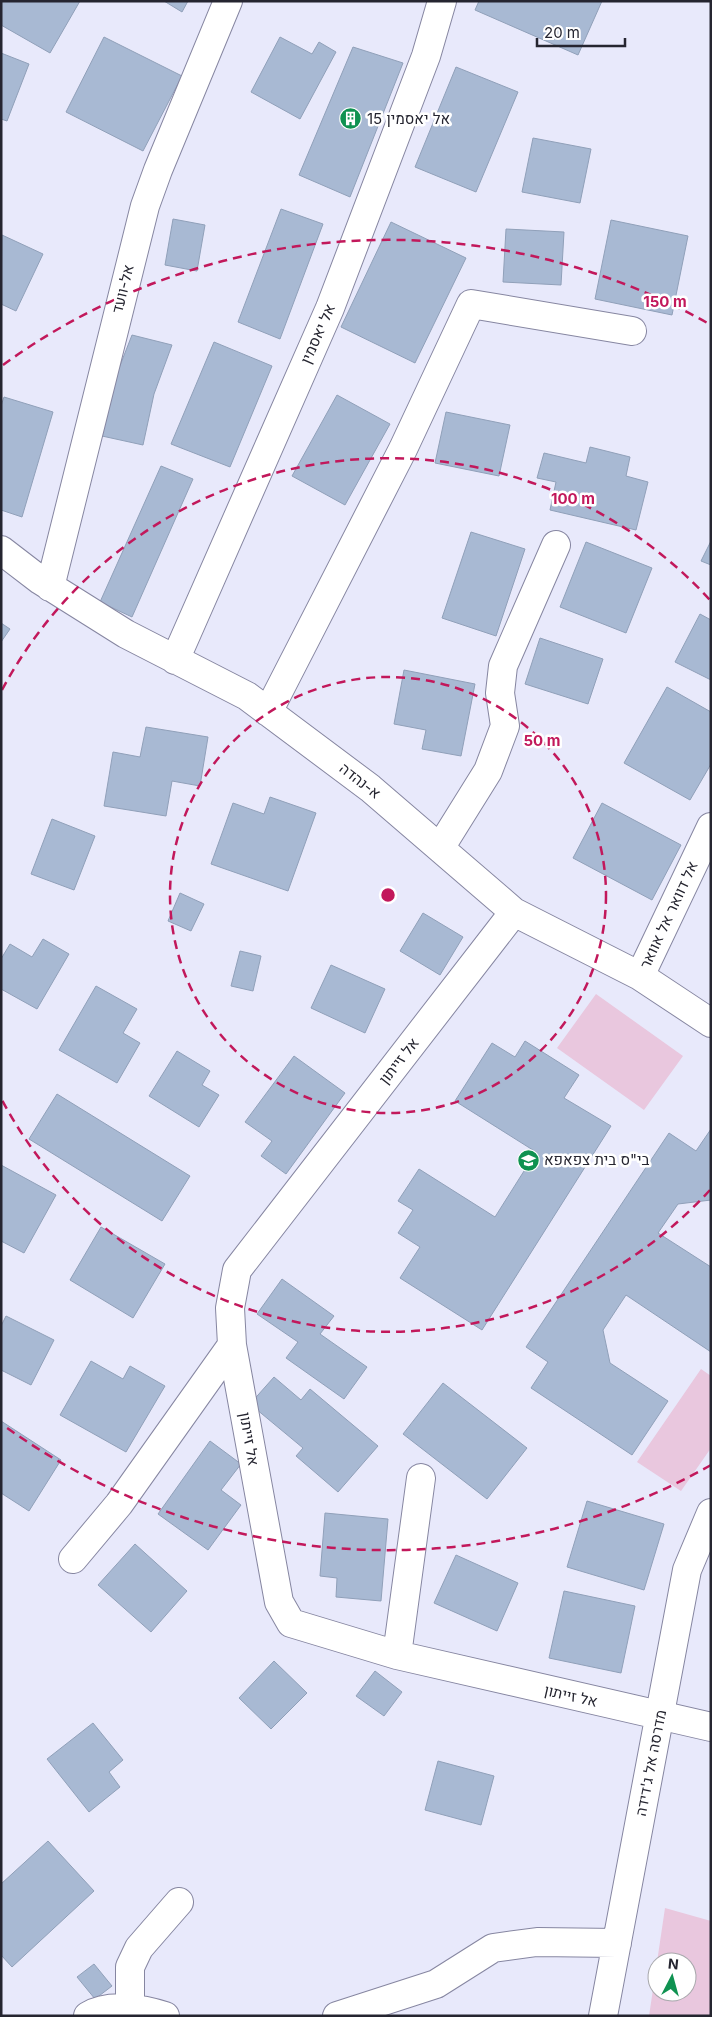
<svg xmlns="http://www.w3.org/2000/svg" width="712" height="2017" viewBox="0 0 712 2017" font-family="Inter,Heebo,sans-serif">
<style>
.grass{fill:#e9c7de}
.building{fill:#a8b9d3;stroke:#90a0b9}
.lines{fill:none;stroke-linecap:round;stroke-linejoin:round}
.minor-casing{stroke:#8686a1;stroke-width:30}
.minor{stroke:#fff;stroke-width:28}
.ring{fill:none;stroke:#c2185b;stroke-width:2.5;stroke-dasharray:9 6}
.labels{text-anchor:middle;stroke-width:5;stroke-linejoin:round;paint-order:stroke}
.poi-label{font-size:15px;fill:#252530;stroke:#fff;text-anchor:start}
.street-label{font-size:15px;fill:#252530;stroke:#fff}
.centre{fill:#c2185b;stroke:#fff;stroke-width:2.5}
.ring-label{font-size:15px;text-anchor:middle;font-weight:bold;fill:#c2185b;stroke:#fff;stroke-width:5;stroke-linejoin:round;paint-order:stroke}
</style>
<rect width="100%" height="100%" fill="#e8e9fb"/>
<path class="grass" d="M596,994L683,1056L644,1110L557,1048Z
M701,1369L711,1376V1448L681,1491L637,1462Z
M665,1908L711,1921V2016H649L657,1963V1992H687V1962H657Z"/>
<path class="building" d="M1,1H80L50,53L1,25Z
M164,1H188L182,12Z
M479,1H602L578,55L475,10Z
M104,37L182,76L143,151L66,112Z
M280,37L312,54L319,42L336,52L300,119L251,92Z
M353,47L403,63L350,197L299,175Z
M1,53L29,64L7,121L1,119Z
M456,67L518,92L476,192L415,167Z
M533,138L591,149L580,203L522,192Z
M281,209L323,224L280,339L238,322Z
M173,219L205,225L197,271L165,265Z
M611,220L688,236L672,315L595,299Z
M391,222L466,258L415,363L341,327Z
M506,229L564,232L561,285L503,282Z
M2,235L43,254L16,311L1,304Z
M132,335L172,345L154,394L143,445L102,436L112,386Z
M214,342L272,366L230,467L171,444Z
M337,395L390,424L345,505L292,476Z
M4,397L53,412L22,517L1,510V406Z
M446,412L510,425L499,476L435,463Z
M590,447L630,457L626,476L648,482L636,530L550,510L556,482L537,478L544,453L586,463Z
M161,466L193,479L132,617L100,602Z
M471,532L525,549L496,636L442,618Z
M711,541V565L701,561Z
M586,542L652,568L626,633L560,607Z
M700,614L711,620V680L675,662Z
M1,623L10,629L1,642Z
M540,638L603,659L588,704L525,684Z
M404,670L475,684L461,756L422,749L426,730L394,724Z
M667,687L711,712V764L690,800L624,763Z
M146,727L208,737L200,786L172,781L166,816L104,806L113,752L140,757Z
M270,797L316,813L288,891L211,864L233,803L264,814Z
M602,803L681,845L652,900L573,858Z
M52,819L95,836L74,890L31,874Z
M180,893L204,904L191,931L168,921Z
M423,913L463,937L440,975L400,951Z
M43,939L69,954L37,1009L1,989V959L10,944L32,957Z
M240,951L261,956L253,991L231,986Z
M331,965L385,989L365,1033L311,1008Z
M96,986L137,1009L123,1033L140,1043L117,1083L59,1050Z
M525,1041L579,1075L564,1098L611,1126L482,1330L400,1278L420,1247L398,1233L413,1210L398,1201L419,1169L495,1217L536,1152L455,1101L492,1043L515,1057Z
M177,1051L210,1071L202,1085L219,1095L199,1127L149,1096Z
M294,1056L345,1093L286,1174L261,1156L272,1141L245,1122Z
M57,1094L190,1176L162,1221L29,1139Z
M711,1129V1200L678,1204L658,1233L711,1267V1352L626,1295L603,1330L610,1363L668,1401L632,1455L531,1388L548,1362L526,1347L669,1133L696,1151Z
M1,1165L56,1195L24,1253L1,1241Z
M101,1227L165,1264L133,1318L70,1280Z
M282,1279L334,1316L320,1334L367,1367L344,1399L286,1358L298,1342L257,1314Z
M6,1316L54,1340L31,1385L1,1370V1326Z
M91,1361L123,1379L130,1366L165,1386L126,1452L60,1415Z
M274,1377L301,1400L310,1389L378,1446L338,1492L296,1456L303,1448L250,1404Z
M443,1383L527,1448L487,1499L403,1434Z
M1,1421L61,1460L29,1511L1,1493Z
M210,1441L241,1464L221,1490L241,1505L208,1550L158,1514Z
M587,1501L664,1524L644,1590L567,1567Z
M325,1513L388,1519L381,1601L336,1597L337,1578L320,1576Z
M135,1544L187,1591L151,1632L98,1585Z
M456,1555L518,1583L497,1631L434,1603Z
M564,1591L635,1606L621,1673L549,1658Z
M274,1661L307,1693L271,1729L239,1698Z
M375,1671L402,1692L384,1716L356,1696Z
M93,1723L123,1760L109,1772L120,1787L89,1812L47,1759Z
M438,1761L494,1776L481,1825L425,1810Z
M48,1841L94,1891L12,1967L1,1955V1884Z
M94,1964L112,1986L95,1999L77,1977Z"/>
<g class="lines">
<defs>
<path id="minor" d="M1,550L40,580L126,634L247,696L370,788L514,912L640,976L711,1023
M50,587L145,206L158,170L228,1
M175,660L330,308L426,56L442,1
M268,712L403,449L471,304L632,331
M440,848L488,771L505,726L500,693L503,666L556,545
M514,912L237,1270L230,1308L232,1345L279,1602L291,1623L397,1655L711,1727
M640,976L711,827
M73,1559L119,1504L232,1345
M397,1655L421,1478
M130,2010V1967L139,1948L179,1902
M88,2016C109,2003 143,2009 165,2016
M337,2016L436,1984L493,1948L537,1942L617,1943
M603,2016L687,1570L711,1513"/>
</defs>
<use href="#minor" class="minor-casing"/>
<use href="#minor" class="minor"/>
</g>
<g class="ring">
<circle cx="388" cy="895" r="218"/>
<path d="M710 1190A437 437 0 0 1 2 1100M2 690A437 437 0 0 1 710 600"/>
<path d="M711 1465A655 655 0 0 1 3 1425M3 365A655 655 0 0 1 711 325"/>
</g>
<defs>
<symbol id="building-disc" viewBox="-11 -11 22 22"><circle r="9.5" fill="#0f9251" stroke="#fff"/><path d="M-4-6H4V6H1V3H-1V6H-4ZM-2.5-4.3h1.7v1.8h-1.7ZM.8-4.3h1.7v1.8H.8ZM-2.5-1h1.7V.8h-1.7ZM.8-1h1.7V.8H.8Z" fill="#fff"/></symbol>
<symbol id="school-disc" viewBox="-11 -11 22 22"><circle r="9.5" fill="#0f9251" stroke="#fff"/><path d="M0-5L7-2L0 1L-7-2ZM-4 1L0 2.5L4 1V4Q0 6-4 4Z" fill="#fff"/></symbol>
</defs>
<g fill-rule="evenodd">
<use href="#building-disc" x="338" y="106" width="25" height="25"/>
<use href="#school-disc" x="516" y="1148" width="25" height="25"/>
</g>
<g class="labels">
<g class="poi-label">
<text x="367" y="124">אל יאסמין 15</text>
<text x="544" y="1165">בי"ס בית צפאפא</text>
</g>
<g class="street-label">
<text transform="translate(123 289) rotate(-76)" y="5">אל-וועד</text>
<text transform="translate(318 334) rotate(-66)" y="5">אל יאסמין</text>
<text transform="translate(360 781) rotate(38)" y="5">א-נהדה</text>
<text transform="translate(669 915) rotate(-65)" y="5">אל דוואר אל אוואר</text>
<text transform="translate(399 1061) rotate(-52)" y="5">אל זייתון</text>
<text transform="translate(249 1439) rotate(80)" y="5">אל זייתון</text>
<text transform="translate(571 1696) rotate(13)" y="5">אל זייתון</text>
<text transform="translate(651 1763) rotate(-79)" y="5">מדרסה אל ג'דידה</text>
</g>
</g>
<circle cx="388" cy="895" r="8" class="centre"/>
<g class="ring-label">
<text x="665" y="307">150 m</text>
<text x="573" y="504">100 m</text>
<text x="542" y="746">50 m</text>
</g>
<rect width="712" height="2017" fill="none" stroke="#252530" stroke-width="5"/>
<g transform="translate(672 1977) rotate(6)"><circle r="24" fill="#ffffff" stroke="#a8a8ac"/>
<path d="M0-4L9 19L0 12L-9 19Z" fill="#0f9251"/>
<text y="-8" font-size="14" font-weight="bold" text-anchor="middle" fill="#252530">N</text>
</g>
<path d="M537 38v8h88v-8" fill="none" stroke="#252530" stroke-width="2.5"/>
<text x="544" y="38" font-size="15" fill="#252530" stroke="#ffffff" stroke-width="4" paint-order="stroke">20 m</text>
</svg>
